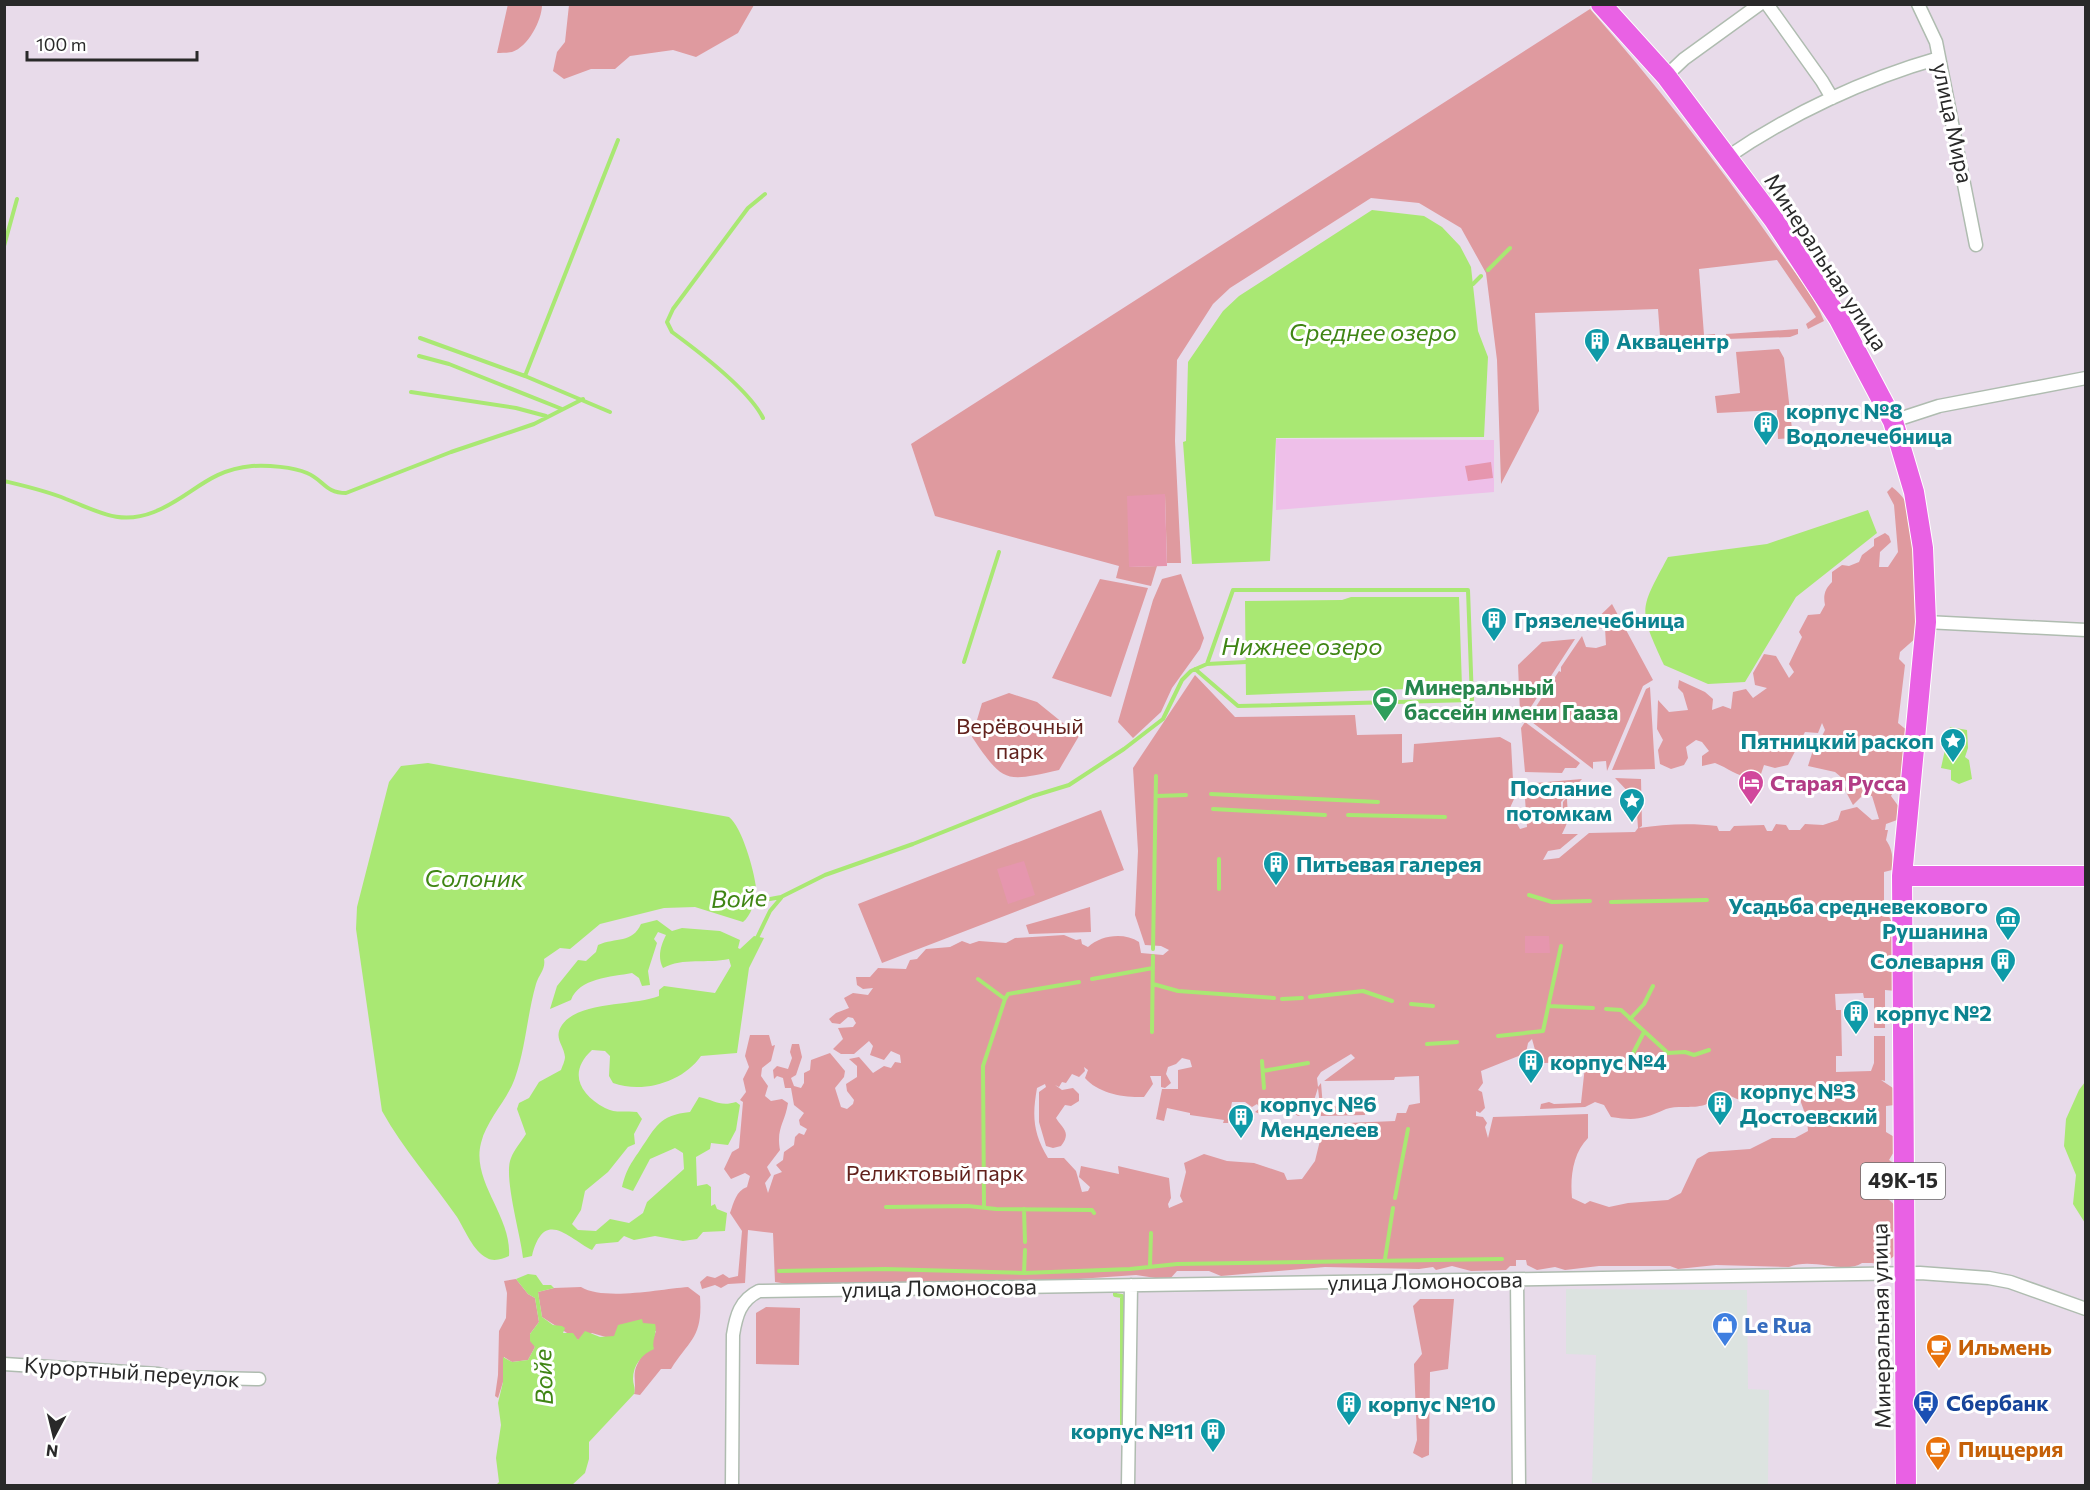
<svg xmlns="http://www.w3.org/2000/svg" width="2090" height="1490" viewBox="0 0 2090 1490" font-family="Commissioner,sans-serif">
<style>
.industrial{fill:#dce3e0}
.green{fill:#df9a9f;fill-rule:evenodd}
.sand{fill:#eebfe9}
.pitch{fill:#e696ae}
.water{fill:#a9e873}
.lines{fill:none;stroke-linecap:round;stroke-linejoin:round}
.stream{stroke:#a9e873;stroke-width:4}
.street-casing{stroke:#afbcb0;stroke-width:15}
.primary-casing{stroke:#fff;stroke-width:22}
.street{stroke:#fff;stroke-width:12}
.primary{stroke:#e961e4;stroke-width:20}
.labels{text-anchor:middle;stroke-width:6;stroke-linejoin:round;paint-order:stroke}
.shield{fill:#fff;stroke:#696969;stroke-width:1.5}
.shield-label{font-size:21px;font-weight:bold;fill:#292929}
.street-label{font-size:22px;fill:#292929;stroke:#fff}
.culture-label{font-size:22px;font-weight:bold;fill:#0d838f;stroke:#fff;text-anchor:start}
.leisure-label{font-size:22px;font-weight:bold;fill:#27864d;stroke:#fff;text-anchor:start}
.park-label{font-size:22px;fill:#62221d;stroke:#fff}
.hotel-label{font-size:22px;font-weight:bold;fill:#b23c85;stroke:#fff;text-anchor:start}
.shop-label{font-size:22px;font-weight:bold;fill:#366cbe;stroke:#fff;text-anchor:start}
.food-label{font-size:22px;font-weight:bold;fill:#c56008;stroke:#fff;text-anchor:start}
.transit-label{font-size:22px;font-weight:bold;fill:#164399;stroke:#fff;text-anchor:start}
.water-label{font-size:24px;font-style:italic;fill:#3f8514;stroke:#fff}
</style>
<rect width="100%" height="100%" fill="#e8dbea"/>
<path class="industrial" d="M1566,1289L1747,1290L1748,1389L1769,1390L1768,1485L1592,1483L1596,1355L1566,1354Z"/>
<path class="green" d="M508,4L542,5C542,20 528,47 512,52C507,53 501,53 497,53Z
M569,5V4L754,5L738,33L696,57L673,50L630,56L615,69H591L564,79L553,71L557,52L565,42Z
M1590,9C1654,82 1714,158 1770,238C1788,264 1813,293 1824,321L1808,329L1806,324L1816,317L1777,260L1699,269L1704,335L1715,334L1716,341L1663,342L1660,336L1658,309L1535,313L1539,411L1501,484L1497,360L1486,273L1461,228L1419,203L1371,198L1230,288L1213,304L1177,360L1175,441L1181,563H1167L1165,495L1129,567L1157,566L1151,586L1116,578L1119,566L935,516L911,444Z
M1798,329V334L1790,337L1726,339V334Z
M1779,349L1784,358L1793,438L1778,439L1777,410L1717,413L1715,396L1740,393L1736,352Z
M1892,487C1917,506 1906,521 1915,547L1917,637L1900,652L1899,659L1905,665L1898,723L1909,732L1901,777L1891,796L1899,807L1897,820L1886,824L1885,830H1888L1886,840C1893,850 1893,859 1892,870L1884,872V906L1894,927L1891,966L1898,975L1896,991L1885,990V1028H1874V998H1864L1863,993L1835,994L1836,1010H1841L1842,1056H1836V1072L1871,1071L1874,1063V1036H1885V1081L1881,1080L1896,1090L1893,1097L1895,1105L1886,1106V1132L1896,1138L1898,1145L1889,1160L1895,1164C1897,1174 1894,1178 1887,1183V1198L1898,1208V1253C1880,1267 1884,1263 1862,1263C1845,1275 1813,1257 1789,1267L1716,1265L1678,1269L1670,1266H1599L1565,1270L1555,1267L1537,1270L1527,1265L1526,1260H1516V1266H1510L1506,1270L1471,1271L1452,1266L1436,1270L1433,1267L1419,1269L1325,1267L1221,1276L1209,1271H1177L1169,1280L1136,1275L1035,1282L879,1285L833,1283L801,1286L775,1282L773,1233L748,1230L745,1283L728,1284L721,1288L715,1285L702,1289L700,1282L707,1276L715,1278L723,1274L729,1278L738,1276L742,1231L730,1213C734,1202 736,1191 747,1187L750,1176L745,1173L731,1179L724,1169L732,1152L739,1148L743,1102L740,1100L746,1092L743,1079L749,1067L745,1056L750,1035H769L772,1046L775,1045L771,1061L762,1068L761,1076L768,1086L765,1096L771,1101L782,1099L788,1103C785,1123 776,1128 780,1150L767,1167L771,1175L765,1183L768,1193L774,1175L782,1172L776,1165L783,1160L784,1152L794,1145L795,1137L799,1133L804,1135L807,1129L800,1125L799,1120L804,1113L794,1105L791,1088H785L783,1078L777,1076L774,1079L773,1070L777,1066L788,1069L792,1058L790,1052L792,1044H799L802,1057L796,1075L791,1078L794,1086L801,1088L804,1083V1073L810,1070L811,1060L830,1053L845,1071L844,1077L835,1088L841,1107L847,1109L853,1104L854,1100L847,1091L846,1084L857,1077V1066L849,1059L859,1057L873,1073L884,1066L891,1068L895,1062L901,1063L900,1055L891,1051L884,1060L870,1055L873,1046L869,1041L854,1054H841L833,1049L843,1039L838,1028L853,1027L856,1023L853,1018L848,1017L840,1024L832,1023L829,1019L836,1013L849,1008L844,998L853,993L868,995L873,988L863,989L857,985L856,977H870L878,968L906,969L910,960L917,959L926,949L950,947L962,941L970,944L979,941L1006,943L1015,938L1064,935L1076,940L1081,939L1082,944L1088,947C1101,935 1124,932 1139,942L1141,953L1163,955L1169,950L1161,946L1145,945L1135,915L1138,851L1133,768L1195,675L1235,717L1355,715L1357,735L1402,734V763L1413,762L1414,744L1500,737L1511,743L1514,799L1509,810L1520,829L1527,827L1524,784L1582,779L1561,802L1562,827L1563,802L1567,797C1567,816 1572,814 1562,834H1578L1560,849L1548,851L1543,860L1559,858L1589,833L1635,832L1638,828L1636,800L1615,778L1641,779L1642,826L1639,828C1664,824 1692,823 1717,826L1719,831H1730L1734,826L1764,825L1767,831H1772L1776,824L1786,825L1789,830H1800L1805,824L1823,825L1838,820L1841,811L1857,807L1872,820L1879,819L1872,796L1863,795L1853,805L1845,790L1847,782L1835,772L1808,766L1813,750L1821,747L1820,740L1825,730L1822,723L1818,733L1805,732L1788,765L1775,768L1764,765L1761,774C1744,783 1731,769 1715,763L1702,766V756L1709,751L1702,742L1696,740L1686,747L1688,758L1684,765L1671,769L1660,764L1658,750L1663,740L1657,729L1658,700L1669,712L1688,710L1683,693L1678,688L1679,680L1705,692L1713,699L1712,710L1723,706L1731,709L1733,692L1746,689L1753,698L1767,688L1755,685L1753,673L1764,654L1776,656L1789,678L1794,672L1789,664L1802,637L1799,632L1808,615L1820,614L1825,605C1823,595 1825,589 1832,582V572L1842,565L1849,566L1859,562L1862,555L1874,546V539L1885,533L1889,536L1891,542L1880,552L1879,567H1888L1898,552L1894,505L1887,492ZM1532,1039L1537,1057L1544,1063L1575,1062L1585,1066L1581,1103L1554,1104L1549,1102L1541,1104L1540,1109L1585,1107L1595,1102L1604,1105L1611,1117C1636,1121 1643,1119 1666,1109C1681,1103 1707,1114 1717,1094C1731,1093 1734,1100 1744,1100C1763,1101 1781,1090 1799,1097L1807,1119L1808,1131L1795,1138H1772L1750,1149L1709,1152L1697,1159L1681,1193L1668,1200L1628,1203L1609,1207L1590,1201L1585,1204L1572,1198C1570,1177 1573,1153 1588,1138V1114L1493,1117L1488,1138L1485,1127L1487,1123L1483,1117L1476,1116V1111L1480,1113L1485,1108L1482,1092L1478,1090L1483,1083L1481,1071L1526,1053L1528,1043ZM1351,1054L1355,1058L1324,1081L1394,1080L1395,1077L1419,1076L1420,1103L1409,1105L1406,1113H1397L1395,1121L1324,1124L1315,1161L1302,1179L1287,1180L1284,1173L1254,1163L1227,1161L1204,1154L1184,1163L1186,1172L1180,1196L1183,1202L1169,1208L1168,1204L1171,1198L1169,1178L1118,1166L1119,1174L1081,1166L1079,1177L1090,1187L1088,1191L1082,1192L1076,1171L1064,1158H1048C1033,1133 1032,1116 1037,1088L1045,1084L1046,1087L1039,1092V1122L1046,1146L1053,1148L1061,1146C1072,1132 1062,1128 1056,1118L1065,1105L1071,1106L1079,1101V1094L1073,1088L1062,1090L1055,1085L1059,1087L1062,1082L1066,1083L1072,1074L1079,1077L1085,1071L1084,1067L1088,1070L1085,1078C1098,1093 1123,1098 1144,1097L1153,1084L1150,1076H1161V1087L1165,1088L1171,1083L1166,1074L1168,1067L1176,1064L1182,1058L1190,1060L1192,1067L1178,1070V1089H1162L1156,1119L1164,1121L1167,1108L1190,1113V1115L1224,1120L1223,1123H1228L1232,1102H1245L1252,1107L1257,1104L1260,1108L1255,1112L1263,1115L1289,1110L1298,1116C1314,1111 1313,1102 1318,1088L1321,1116L1365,1115L1364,1105L1323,1107L1321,1083L1318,1087L1317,1078L1321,1072Z
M1181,574L1204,638L1200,649L1172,688L1161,712L1133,738L1118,722L1153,600L1162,579Z
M1100,579L1148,588L1111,697L1052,678Z
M1612,604L1653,680L1643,686L1607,771L1606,761L1593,762V769L1528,719L1559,671L1561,672V667L1582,636L1586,647L1596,648L1606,645L1605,628L1586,629Z
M1575,639L1527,713L1520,712L1518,665L1542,642Z
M1650,687L1655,769L1612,770L1646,689Z
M1009,693L1037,702L1079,736L1059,770C1005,782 1004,784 972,737L982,703Z
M1525,722L1580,763L1576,768H1565L1562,773L1525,772L1521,728Z
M1101,810L1124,870L882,963L858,904Z
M1090,907L1091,932L1029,934L1026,925Z
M516,1279L528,1294L535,1298L539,1322L530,1334L535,1347L528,1360L512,1362L504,1357L503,1382L498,1398L495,1396L498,1375L499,1331L506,1318L507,1293L504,1281Z
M581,1287C604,1301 661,1289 688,1287L700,1296C703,1338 690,1339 671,1369H661L640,1395L634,1394C637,1384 632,1375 637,1365C643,1351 651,1346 656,1331L609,1338L592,1333L578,1340L542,1317L538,1292L554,1288Z
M1420,1299H1454L1448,1369L1430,1372L1429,1455L1422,1458L1413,1453L1417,1440L1414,1364L1422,1354L1413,1306Z
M766,1307L800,1308L799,1365L756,1364V1313Z"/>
<path class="sand" d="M1276,439L1494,440V492L1276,510Z"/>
<path class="pitch" d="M1491,462L1493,478L1468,481L1465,466Z
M1165,494L1167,566L1129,567L1127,496Z
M1024,861L1035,895L1008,904L997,869Z
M1525,936H1549L1550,953H1525Z"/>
<path class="water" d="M1372,210L1424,216L1442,227L1460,246L1471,267L1478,331L1488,357L1484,437L1276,438L1270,561L1192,564L1183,442L1186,441L1188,362L1223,311L1239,296Z
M1868,510L1877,533L1796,597L1745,682L1708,684L1664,665C1638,608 1639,611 1668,557L1767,544Z
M1351,597H1459L1462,687L1246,695L1245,601L1342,600Z
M1950,727L1967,730L1968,748L1965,757L1969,760L1972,779L1959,784L1951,780V770L1941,768Z
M428,763L729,817C742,827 754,870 756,887C757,898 751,916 743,922L695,907L664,908L600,924L570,949L560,948L544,959C546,969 539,974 536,984C527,1015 526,1047 515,1078C507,1101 487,1119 481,1143C471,1182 512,1216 509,1256C502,1259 494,1262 487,1258C473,1251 465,1230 457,1217C432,1181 403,1149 382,1111L356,929L357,907L389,782L401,766Z
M657,920L672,931L682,928L720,931L740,940L738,948L740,949L754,936L764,938L749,968L737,1053L701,1056C683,1082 643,1094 613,1083L609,1076L610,1056L605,1051L592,1050C568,1072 579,1094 605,1108C616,1114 627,1110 637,1112L642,1119L634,1134L635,1144L628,1147L608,1172L585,1191L581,1210L572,1224L578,1230L596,1231L610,1219L629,1223L643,1213L647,1202L684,1169L683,1153L675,1148L650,1159L633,1191L622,1187C627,1168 630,1165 640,1150C656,1127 659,1115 690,1112L699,1097C714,1100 720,1107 736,1102L740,1105L736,1130L728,1145L711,1143L710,1149L696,1157L697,1186L707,1184L711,1187V1206L715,1204L717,1209L727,1213L725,1231L703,1232L697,1239L683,1241L655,1236L634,1240L624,1236L618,1242L596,1244L592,1250C569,1239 544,1207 532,1256L523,1258C521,1236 503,1176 511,1158C514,1150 521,1142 526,1134L517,1109L519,1103L529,1098L539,1082L561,1070C562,1067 565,1061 565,1057C564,1045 553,1038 562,1025C578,1001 635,1006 659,996V990L664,986L715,993L731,966L729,959C707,964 683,957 663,968C657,957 661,945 666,935L658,932L654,939L657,943L648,971L650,985L642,986L639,978L632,973C611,977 579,978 571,1000L550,1009L557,986L578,960L586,961L596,952L598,945C616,937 632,944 641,924Z
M2085,1082V1223L2073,1204L2076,1175L2064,1146L2066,1119L2079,1090Z
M528,1274L536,1275L543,1285H551L554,1288L538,1292L542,1317L553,1325L562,1326L565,1328L563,1333H573L578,1340L585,1331L600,1337L614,1336L618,1325L642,1319L643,1323L655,1324C658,1333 651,1340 654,1349C642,1354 633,1365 633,1379C633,1385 636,1388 634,1394L589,1442V1459L585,1473L572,1485H496L499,1482L496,1458L501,1425L498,1403L503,1382V1357L512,1362L528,1360L535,1347L530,1341V1334L539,1322L535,1298L528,1294L516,1279Z"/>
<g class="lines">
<path class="stream" d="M4,246L17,199
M1488,270L1510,248
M1473,284L1481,276
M420,338L525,376L610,412
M419,356L449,364L562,409
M525,376L618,140
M411,392L516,408L546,416
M763,418C749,390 698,351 672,332L667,322L673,309L748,208L765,194
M4,481C25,486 47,491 66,499C98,511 119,526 154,512C192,497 207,470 252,466C268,465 293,467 307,473C324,480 325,493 346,493L451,452L534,424L583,399
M964,662L999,552
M1195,669L1238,706L1472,700L1468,590H1233L1207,664
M1211,794L1378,802
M1156,796L1186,795
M1213,809L1325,815
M1348,815L1445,817
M1219,859V889
M1529,895L1552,902L1590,901
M1611,902L1707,900
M749,903L781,897L825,875L913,844L1033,796L1069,785L1124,749L1163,719L1182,680L1191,671L1207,664L1246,662
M756,940L770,911L781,898
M1153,949L1156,776
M978,979L1005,999
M1092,979L1153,968
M1153,984L1178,991L1274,998
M1310,997L1363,991L1392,1001
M1282,999L1302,998
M1411,1004L1433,1006
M1548,1006L1593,1008
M1606,1009L1621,1010L1668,1053L1685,1052L1694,1055L1709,1050
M1630,1019L1644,1004L1653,986
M1152,1032L1153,956
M1498,1036L1543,1031L1561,946
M1427,1044L1457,1042
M1262,1061L1264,1088
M1628,1063L1644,1032
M1263,1071L1308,1063
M1395,1198L1408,1129
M886,1207L968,1206L996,1209L1092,1210L1094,1213
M984,1208L983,1066L1005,999L1008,994L1079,982
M1024,1209L1025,1242
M1385,1259L1393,1208
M1150,1265L1151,1233
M779,1271L885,1269L1024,1273L1130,1269L1177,1264L1502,1259
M1024,1273L1025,1250
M1115,1292V1295L1122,1296V1436"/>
<defs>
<path id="street" d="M1767,4L1822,81L1832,98
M1918,4L1936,42L1976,245
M1666,76L1684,59L1760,4
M1726,158C1790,114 1865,79 1939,58
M1893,421L1939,406L2086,378
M1926,622L2086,630
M1517,1280L1519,1486
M4,1364L158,1374L170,1377L259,1379
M732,1486L733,1335C736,1316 740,1300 759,1291L1920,1273L1989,1278L2010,1282L2086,1309
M1128,1486L1131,1285"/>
<path id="primary" d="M1601,4L1666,76L1774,220L1839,319L1893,421L1914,492L1923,548L1926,622L1902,876L1906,1486
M1902,876H2086"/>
</defs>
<use href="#street" class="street-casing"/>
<use href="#primary" class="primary-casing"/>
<use href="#street" class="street"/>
<use href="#primary" class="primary"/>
</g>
<defs>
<symbol id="building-pin" viewBox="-11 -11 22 30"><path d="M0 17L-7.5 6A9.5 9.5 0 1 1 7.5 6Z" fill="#0f9aa8" stroke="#fff"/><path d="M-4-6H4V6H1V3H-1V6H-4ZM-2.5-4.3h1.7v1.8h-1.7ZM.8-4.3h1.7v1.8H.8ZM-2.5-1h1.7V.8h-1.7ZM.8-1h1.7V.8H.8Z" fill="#fff"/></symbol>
<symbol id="stadium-pin" viewBox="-11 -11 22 30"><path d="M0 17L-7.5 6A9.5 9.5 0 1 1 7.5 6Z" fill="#2e9e5b" stroke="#fff"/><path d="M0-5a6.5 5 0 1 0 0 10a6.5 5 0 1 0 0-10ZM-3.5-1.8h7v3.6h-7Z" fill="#fff"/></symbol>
<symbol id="sight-pin" viewBox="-11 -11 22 30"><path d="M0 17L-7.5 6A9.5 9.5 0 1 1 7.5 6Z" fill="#0f9aa8" stroke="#fff"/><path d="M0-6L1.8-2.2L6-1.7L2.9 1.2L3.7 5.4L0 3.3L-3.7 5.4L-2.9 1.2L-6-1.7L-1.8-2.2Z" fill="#fff"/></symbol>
<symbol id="hotel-pin" viewBox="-11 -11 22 30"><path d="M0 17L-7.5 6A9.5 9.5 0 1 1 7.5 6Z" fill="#d1479c" stroke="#fff"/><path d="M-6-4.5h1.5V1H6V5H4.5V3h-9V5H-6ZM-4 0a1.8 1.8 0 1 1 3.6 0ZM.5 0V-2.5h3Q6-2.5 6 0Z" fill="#fff"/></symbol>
<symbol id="museum-pin" viewBox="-11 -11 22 30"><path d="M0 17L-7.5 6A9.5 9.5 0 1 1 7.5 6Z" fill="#0f9aa8" stroke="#fff"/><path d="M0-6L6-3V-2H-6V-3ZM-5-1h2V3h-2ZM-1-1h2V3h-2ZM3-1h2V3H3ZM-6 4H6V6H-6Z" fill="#fff"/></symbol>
<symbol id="shop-pin" viewBox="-11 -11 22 30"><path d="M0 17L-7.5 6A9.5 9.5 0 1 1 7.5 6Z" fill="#3f7fe0" stroke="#fff"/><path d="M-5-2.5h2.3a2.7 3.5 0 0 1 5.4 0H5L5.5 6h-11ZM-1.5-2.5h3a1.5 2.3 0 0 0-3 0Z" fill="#fff"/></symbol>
<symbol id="cafe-pin" viewBox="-11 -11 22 30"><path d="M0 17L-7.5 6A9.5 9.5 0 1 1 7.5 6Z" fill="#e8710a" stroke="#fff"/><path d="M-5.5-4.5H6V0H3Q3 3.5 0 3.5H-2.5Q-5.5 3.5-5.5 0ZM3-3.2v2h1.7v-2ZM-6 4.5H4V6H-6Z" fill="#fff"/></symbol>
<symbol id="bus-pin" viewBox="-11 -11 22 30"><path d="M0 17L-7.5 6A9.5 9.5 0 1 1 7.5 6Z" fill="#1a4fb4" stroke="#fff"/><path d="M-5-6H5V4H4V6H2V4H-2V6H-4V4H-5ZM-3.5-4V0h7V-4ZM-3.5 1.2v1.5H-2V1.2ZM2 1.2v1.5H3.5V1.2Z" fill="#fff"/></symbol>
</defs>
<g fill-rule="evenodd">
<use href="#building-pin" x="1582" y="326" width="30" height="40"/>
<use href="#building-pin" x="1751" y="409" width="30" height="40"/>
<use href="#building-pin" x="1479" y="605" width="30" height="40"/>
<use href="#stadium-pin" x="1370" y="685" width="30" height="40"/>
<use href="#sight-pin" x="1938" y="726" width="30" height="40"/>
<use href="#hotel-pin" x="1736" y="768" width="30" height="40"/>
<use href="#sight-pin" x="1617" y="786" width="30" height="40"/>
<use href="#building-pin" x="1261" y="849" width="30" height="40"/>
<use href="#museum-pin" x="1993" y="904" width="30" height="40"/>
<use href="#building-pin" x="1988" y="946" width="30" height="40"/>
<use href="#building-pin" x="1841" y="998" width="30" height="40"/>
<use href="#building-pin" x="1516" y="1047" width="30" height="40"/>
<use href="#building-pin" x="1705" y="1089" width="30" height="40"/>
<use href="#building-pin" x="1226" y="1102" width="30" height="40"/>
<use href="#shop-pin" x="1710" y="1310" width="30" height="40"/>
<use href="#cafe-pin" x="1924" y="1332" width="30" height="40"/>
<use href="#bus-pin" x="1911" y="1388" width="30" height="40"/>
<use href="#building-pin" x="1334" y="1389" width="30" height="40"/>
<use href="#building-pin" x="1198" y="1416" width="30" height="40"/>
<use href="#cafe-pin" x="1923" y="1434" width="30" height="40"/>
</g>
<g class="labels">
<rect class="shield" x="1861" y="1163" width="84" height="36" rx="4.5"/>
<g class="shield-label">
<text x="1903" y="1188">49К-15</text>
</g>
<g class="street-label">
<text transform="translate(1953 123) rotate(78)" y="8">улица Мира</text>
<text transform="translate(1826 262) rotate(57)" y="8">Минеральная улица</text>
<text transform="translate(1425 1281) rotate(-1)" y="8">улица Ломоносова</text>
<text transform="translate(939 1288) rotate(-1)" y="8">улица Ломоносова</text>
<text transform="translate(1881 1326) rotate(-91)" y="8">Минеральная улица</text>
<text transform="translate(132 1372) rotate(4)" y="8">Курортный переулок</text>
</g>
<g class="culture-label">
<text x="1616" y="349">Аквацентр</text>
<text x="1786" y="419">корпус №8<tspan x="1786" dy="25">Водолечебница</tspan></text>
<text x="1514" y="628">Грязелечебница</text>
<text x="1934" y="749" text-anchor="end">Пятницкий раскоп</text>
<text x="1612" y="796" text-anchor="end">Послание<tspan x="1612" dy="25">потомкам</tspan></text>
<text x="1296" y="872">Питьевая галерея</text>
<text x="1988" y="914" text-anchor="end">Усадьба средневекового<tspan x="1988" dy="25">Рушанина</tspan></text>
<text x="1984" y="969" text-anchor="end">Солеварня</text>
<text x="1876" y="1021">корпус №2</text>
<text x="1550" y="1070">корпус №4</text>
<text x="1740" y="1099">корпус №3<tspan x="1740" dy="25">Достоевский</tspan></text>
<text x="1260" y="1112">корпус №6<tspan x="1260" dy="25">Менделеев</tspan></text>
<text x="1368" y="1412">корпус №10</text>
<text x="1194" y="1439" text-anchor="end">корпус №11</text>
</g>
<g class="leisure-label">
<text x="1404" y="695">Минеральный<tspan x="1404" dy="25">бассейн имени Гааза</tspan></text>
</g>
<g class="park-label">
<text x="1020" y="734">Верёвочный<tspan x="1020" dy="25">парк</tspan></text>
<text x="935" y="1181">Реликтовый парк</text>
</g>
<g class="hotel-label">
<text x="1770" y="791">Старая Русса</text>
</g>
<g class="shop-label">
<text x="1744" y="1333">Le Rua</text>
</g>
<g class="food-label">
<text x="1958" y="1355">Ильмень</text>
<text x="1958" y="1457">Пиццерия</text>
</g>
<g class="transit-label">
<text x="1946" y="1411">Сбербанк</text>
</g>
<g class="water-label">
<text x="1373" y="341">Среднее озеро</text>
<text x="1302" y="655">Нижнее озеро</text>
<text x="474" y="887">Солоник</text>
<text transform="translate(739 899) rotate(-2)" y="8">Войе</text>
<text transform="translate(544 1377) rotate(-92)" y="8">Войе</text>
</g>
</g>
<rect width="2090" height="1490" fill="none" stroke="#292929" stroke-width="12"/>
<g transform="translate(54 1436) rotate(187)" stroke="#ffffff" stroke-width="4.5" paint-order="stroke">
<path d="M0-4.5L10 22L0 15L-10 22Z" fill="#292929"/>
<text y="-9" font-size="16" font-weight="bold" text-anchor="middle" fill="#292929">N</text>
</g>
<path d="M27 51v9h170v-9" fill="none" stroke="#292929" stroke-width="3"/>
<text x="36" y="51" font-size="18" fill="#292929" stroke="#ffffff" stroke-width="4.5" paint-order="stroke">100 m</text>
</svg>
